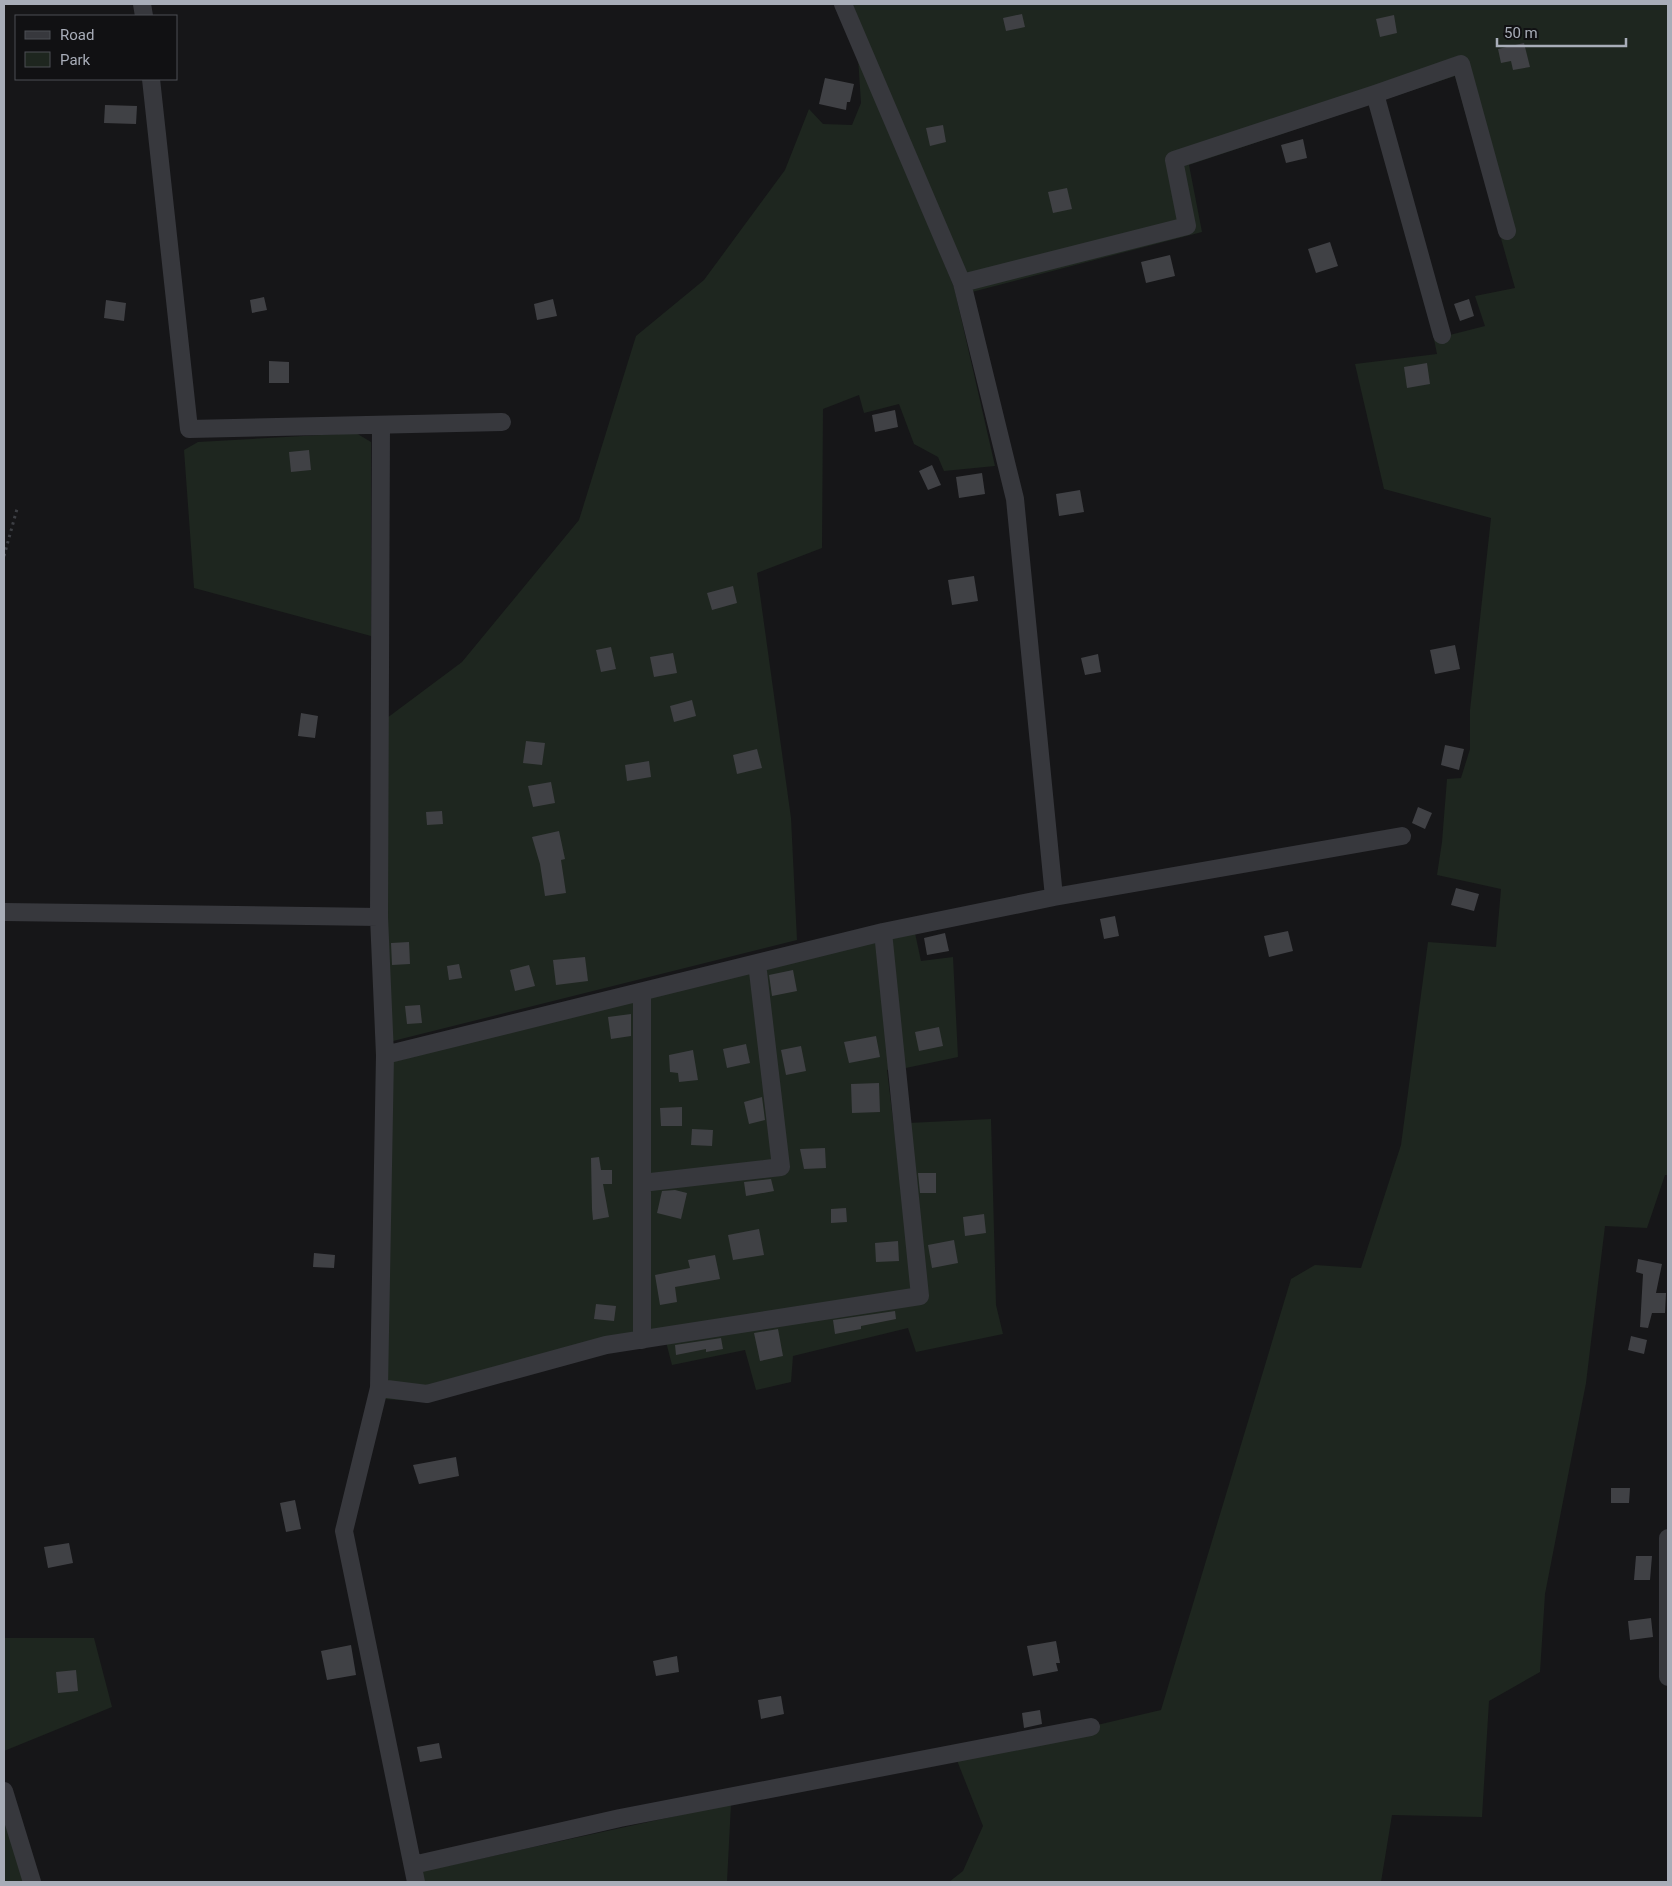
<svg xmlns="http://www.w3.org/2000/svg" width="1672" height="1886" viewBox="0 0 1672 1886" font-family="Roboto,sans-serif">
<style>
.green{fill:#1e261f}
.building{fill:#404145}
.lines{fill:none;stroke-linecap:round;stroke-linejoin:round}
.path{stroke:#3d3f44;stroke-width:3;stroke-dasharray:2.5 4;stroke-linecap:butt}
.street{stroke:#37383d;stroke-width:18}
</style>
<rect width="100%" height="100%" fill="#161618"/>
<path class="green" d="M848,4H1668V1175H1665L1647,1228L1605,1226L1586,1383L1545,1594L1540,1672L1489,1701L1482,1817L1392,1815L1381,1882H949L963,1871L983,1826L956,1758L1161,1710L1291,1279L1315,1265L1361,1268L1401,1145L1428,942L1496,947L1501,889L1437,875L1442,842L1447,779L1461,778L1470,749V710L1491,518L1384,489L1355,364L1437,354L1434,339L1485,326L1475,296L1515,288L1455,76L1189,165L1202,232L972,292Z
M858,57L954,287L995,466L944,471L938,457L914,444L899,404L864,413L859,395L823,409L822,548L757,573L791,818L797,940L393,1041L386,960L387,718L462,662L579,520L636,336L704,280L785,170L809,109L823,124L852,125L861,103Z
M356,433L371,442V636L194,588L184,450L198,442Z
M915,933L921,961L953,957L958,1057L901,1069L887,1070L894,1128L908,1123L991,1119L996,1305L1003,1334L916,1352L908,1328L793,1356L791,1382L756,1390L745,1350L672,1365L666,1342L602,1351L427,1402L384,1399L392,1062L874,939Z
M4,1638H94L112,1707L4,1751Z
M731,1804L727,1882H421L419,1872Z
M4,1806L28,1882H4Z"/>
<path class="building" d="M1022,14L1025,27L1006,31L1003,18Z
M1394,15L1397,33L1380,37L1376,19Z
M1524,43L1530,67L1513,70L1511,61L1501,63L1498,49Z
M825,78L854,84L850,102H847L846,110L819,104Z
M105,105L137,106L136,124L104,123Z
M943,125L946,142L930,146L926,128Z
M1303,139L1307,158L1286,163L1281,145Z
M1067,188L1072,209L1053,213L1048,192Z
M1330,242L1338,266L1316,273L1308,249Z
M1170,255L1175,276L1146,283L1141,262Z
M264,297L267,310L252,313L250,300Z
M553,299L557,316L537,320L534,304Z
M1469,299L1474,316L1460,321L1454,304Z
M106,300L126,303L124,321L104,318Z
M269,361L289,362V383H269Z
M1427,363L1430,384L1407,388L1404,367Z
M895,410L898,427L875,432L872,415Z
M309,450L311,470L291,472L289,452Z
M932,465L941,485L928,490L919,471Z
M982,473L985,494L959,498L956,477Z
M1080,490L1084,512L1059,516L1056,494Z
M974,576L978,601L952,605L948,580Z
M733,586L737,603L712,610L707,593Z
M1455,645L1460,669L1435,674L1430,650Z
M611,647L616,669L601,672L596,650Z
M673,653L677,673L654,677L650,657Z
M1098,654L1101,672L1085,675L1081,658Z
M692,700L696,716L674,722L670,706Z
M301,713L318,716L315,738L298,736Z
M526,741L545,743L542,765L523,763Z
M1445,745L1464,749L1459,770L1441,765Z
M757,749L762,768L737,774L733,755Z
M649,761L651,777L627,781L625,765Z
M551,782L555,803L533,807L528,786Z
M1418,807L1432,813L1425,829L1412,823Z
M442,811L443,824L427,825L426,812Z
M559,831L565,859L561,860L566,893L545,896L540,864L532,837Z
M1456,888L1479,894L1474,911L1451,905Z
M1115,916L1119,936L1104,939L1100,919Z
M1288,931L1293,951L1269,957L1264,936Z
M945,933L949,951L927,955L924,938Z
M409,942L410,964L392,965L391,943Z
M585,957L588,981L556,985L553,960Z
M459,964L462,978L449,980L447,966Z
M529,965L535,986L515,991L510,970Z
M793,970L797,991L772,996L769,975Z
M420,1005L422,1023L407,1024L405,1006Z
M631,1014V1036L611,1039L608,1017Z
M939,1027L943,1046L919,1051L915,1032Z
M876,1036L880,1057L849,1063L844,1042Z
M746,1044L750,1063L727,1068L723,1049Z
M801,1046L806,1071L786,1075L781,1050Z
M693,1050L698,1080L679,1082L678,1073L670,1072L669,1055Z
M879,1083L880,1112L852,1113L851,1084Z
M762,1097L765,1120L749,1124L744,1102Z
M682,1107V1126H661L660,1108Z
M692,1129L713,1130L712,1146L691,1145Z
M825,1148L826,1168L804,1169L800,1149Z
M599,1157L601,1170H612V1184H603L609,1217L593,1220L592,1209L591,1158Z
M918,1173H936V1193H920Z
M771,1179L774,1191L746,1196L744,1182Z
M675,1190L687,1193L681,1219L657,1213L662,1191Z
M846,1208L847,1222L831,1223V1209Z
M984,1214L986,1233L965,1236L963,1217Z
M759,1229L764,1255L733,1260L728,1235Z
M954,1240L958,1263L932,1268L928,1245Z
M898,1241L899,1261L876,1262L875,1243Z
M314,1253L335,1255L334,1268L313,1267Z
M715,1255L720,1279L675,1287L677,1302L660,1305L655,1275L690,1268L688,1260Z
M1638,1259L1662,1264L1656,1293H1666L1665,1313H1652L1648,1328L1640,1327L1643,1274L1636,1272Z
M596,1304L616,1306L614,1321L594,1319Z
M895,1311L896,1319L861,1326V1329L835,1334L833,1320Z
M778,1329L783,1356L760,1361L754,1333Z
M1631,1336L1647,1340L1644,1354L1628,1350Z
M721,1338L723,1349L706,1352V1349L676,1355L675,1345Z
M456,1457L459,1476L419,1484L413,1465Z
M1611,1488H1630L1629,1503H1611Z
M295,1500L301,1529L286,1532L280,1503Z
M69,1543L73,1563L48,1568L44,1547Z
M1636,1556H1652L1650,1580H1634Z
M1651,1618L1653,1637L1630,1640L1628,1621Z
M1056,1641L1060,1663H1056L1058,1671L1033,1676L1027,1646Z
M351,1645L356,1675L327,1680L321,1651Z
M677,1656L679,1672L656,1676L653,1661Z
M76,1670L78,1691L58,1693L56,1672Z
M781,1696L784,1714L761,1719L758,1700Z
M1040,1710L1042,1724L1024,1728L1022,1713Z
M439,1743L442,1758L420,1762L417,1747Z"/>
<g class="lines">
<path class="path" d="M4,556L17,509"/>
<path class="street" d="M142,4L144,16
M151,79L189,429L502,422
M1375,94L1442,335
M962,283L1187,226L1174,160L1375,94L1461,64L1507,231
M381,425L379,917L385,1055L379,1388L344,1531L416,1882
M1054,897L1402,836
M4,912L379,917
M385,1055L883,932L1054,897L1015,499L962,283L843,4
M642,1183L781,1167L757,963
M642,1340V992
M379,1388L427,1394L606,1345L920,1296L883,932
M1668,1538V1677
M4,1791L32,1882
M413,1865L620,1818L1091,1727"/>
</g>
<rect width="1672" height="1886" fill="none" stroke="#a8adb8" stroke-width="10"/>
<rect x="15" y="15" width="162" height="65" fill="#111113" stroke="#4d4f55"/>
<rect x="25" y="31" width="25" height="8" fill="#37383d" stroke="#4d4f55"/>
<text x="60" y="40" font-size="15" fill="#a8adb8">Road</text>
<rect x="25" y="52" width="25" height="15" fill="#1e261f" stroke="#4d4f55"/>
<text x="60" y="65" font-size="15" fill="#a8adb8">Park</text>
<path d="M1497 38v8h129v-8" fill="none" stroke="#a8adb8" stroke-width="2.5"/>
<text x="1504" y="38" font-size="15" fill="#a8adb8" stroke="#111113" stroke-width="4" paint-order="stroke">50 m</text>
</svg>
